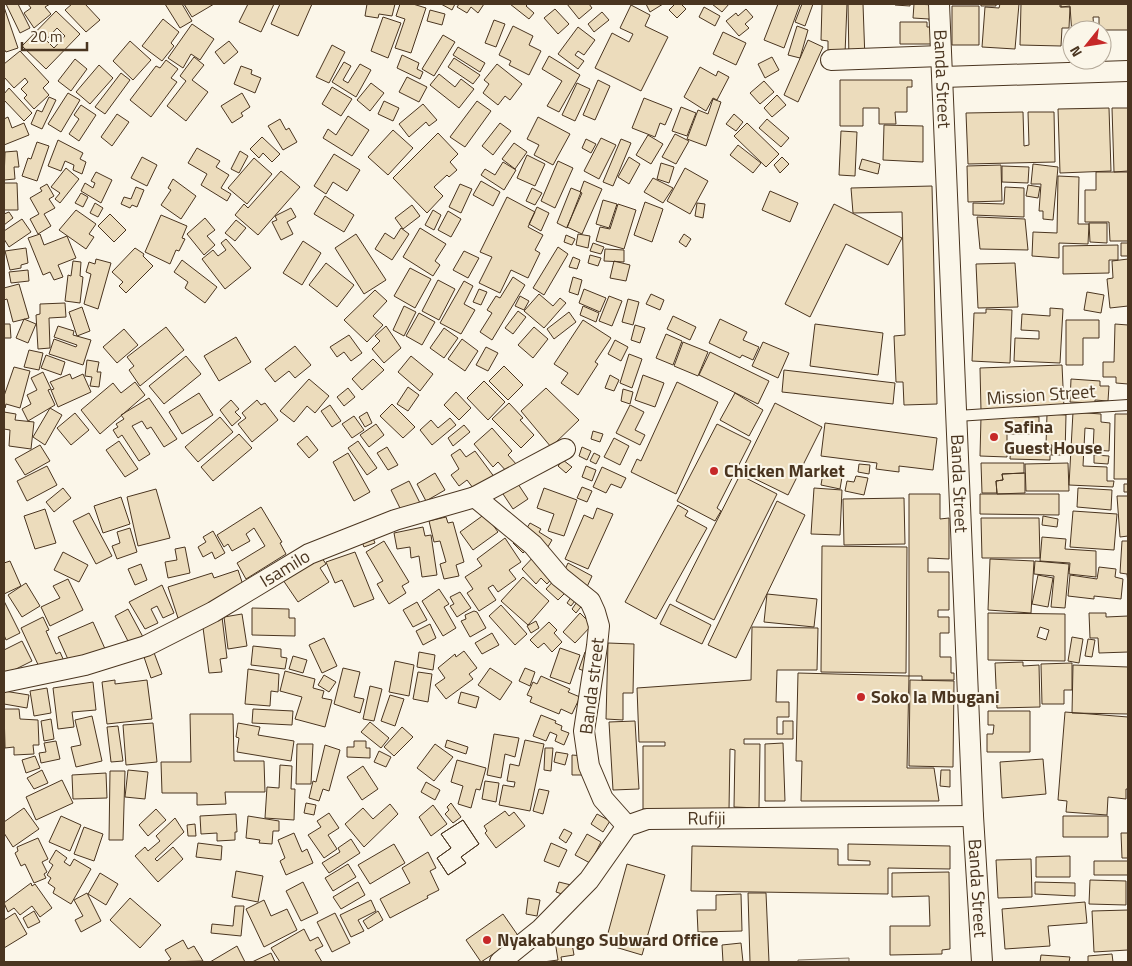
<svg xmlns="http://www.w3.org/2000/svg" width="1132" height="966" viewBox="0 0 1132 966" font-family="'Titillium Web',sans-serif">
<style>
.green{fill:#ede6d9;stroke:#887966}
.building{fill:#ecdcbc;stroke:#4a3520;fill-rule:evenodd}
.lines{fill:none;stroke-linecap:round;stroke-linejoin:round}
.service-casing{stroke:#4a3520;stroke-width:12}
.minor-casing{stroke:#4a3520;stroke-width:22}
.service{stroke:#fbf6e9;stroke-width:10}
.minor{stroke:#fbf6e9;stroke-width:20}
.poi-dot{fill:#c62828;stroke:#fbf6e9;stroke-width:2}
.labels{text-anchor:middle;stroke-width:4;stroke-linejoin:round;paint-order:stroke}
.street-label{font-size:18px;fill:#4a3520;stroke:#fbf6e9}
.poi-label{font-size:18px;font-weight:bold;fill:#4a3520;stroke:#fbf6e9;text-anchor:start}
</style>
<rect width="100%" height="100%" fill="#fbf6e9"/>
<path class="green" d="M849,958V962H798V960Z"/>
<path class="building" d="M6,4H18L30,28L20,33Z
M28,4H50L45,7L51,14L34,28L24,13L31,8Z
M72,4H85L100,20L86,32L65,10Z
M165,4H182L192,21L180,28Z
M184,4H214L192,17Z
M248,4H274L261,32L239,22Z
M280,4H312L298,36L271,24Z
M367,4H395L392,16L379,14L378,18L365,16Z
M400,4H413L426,8L411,53L395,48L405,19L396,16Z
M441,4H455L452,10Z
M459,4H484L478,13L471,7L467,13L457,7Z
M510,4H528L526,6L534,13L529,19Z
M567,4H589L592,8L579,19Z
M646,4H663L650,12Z
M675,4H681L686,9L677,18L669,10Z
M712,4H729L722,12Z
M778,4H800L784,48L764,40Z
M802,4H813L805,26L795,22Z
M822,4H847L845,54H828V41L821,40Z
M848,4H863L865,60L849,61Z
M895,4H910V6L895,5Z
M914,4L935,5L934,21H929V19L913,18Z
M981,4H996V6H981Z
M1000,4H1019L1015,49L982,47L985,7L999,8Z
M1021,4H1060V7H1070L1069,28H1062L1061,46L1020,45Z
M1061,4H1128V30H1099V17H1093L1094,30H1072V35L1070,6L1061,7Z
M631,5L650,15L645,26L668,37L641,91L595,68L612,33L629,42L633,34L620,28Z
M952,6H979V45H952Z
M4,7L18,48L6,52L4,49Z
M704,7L720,16L715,26L699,17Z
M555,9L569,24L558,34L544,18Z
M746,9L753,17L745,24L749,28L739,36L726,21L736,13L738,16Z
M430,10L445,14L442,25L427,21Z
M56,11L80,34L46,69L22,46ZM57,28L65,36L54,48L46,40Z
M602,12L609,20L594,32L588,24Z
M383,17L401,23L388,58L371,51Z
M163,19L179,32L171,43L174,46L162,61L142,46Z
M494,20L505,24L496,47L485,43Z
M900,22H927V27H935V44H900Z
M192,24L214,39L200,60L191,54L183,68L168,58Z
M513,26L533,36L529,45L541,51L529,75L509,65L511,61L499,55Z
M797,26L808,30L800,58L788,55Z
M578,27L595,40L584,55L578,51L575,55L584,61L578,69L558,54Z
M723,32L746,43L736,65L713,54Z
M443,35L455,42L434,76L422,69Z
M808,40L823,47L798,102L784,95Z
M130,41L151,60L133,80L113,61Z
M229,41L238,52L224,64L215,52Z
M332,45L345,52L329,83L316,77Z
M458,47L485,63L480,72L453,55Z
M20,51L49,82L43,88L49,95L34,109L24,98L27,95L21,89L28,82L25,78L14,88L4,77V64Z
M402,55L419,63L417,69L423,72L420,79L397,68Z
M549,56L580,75L559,112L547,106L562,81L542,69Z
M194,57L204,65L192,80L208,92L186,121L167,106L186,81L180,76Z
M772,57L779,70L765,78L758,64Z
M454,58L480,75L473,84L448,67Z
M75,59L87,69L71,91L58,81Z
M166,60L178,69L171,78L177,82L151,117L130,100L156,66L160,68Z
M344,62L351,66L343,80L348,83L360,64L371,70L356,97L332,82Z
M497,64L522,84L510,100L505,96L498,105L483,93L489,84L484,80Z
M99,65L113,78L90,104L76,92Z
M241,66L252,70L251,74L261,78L255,93L234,84Z
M700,67L716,76L718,71L729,77L717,100L713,98L706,111L684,97Z
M121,73L130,80L105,114L95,107Z
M439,74L455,87L461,79L474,89L459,108L430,85Z
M407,77L427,87L419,102L399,92Z
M598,80L610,86L595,120L583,115Z
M840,80H912V87H907V112H895L896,124H879V108H863V126H840Z
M764,81L774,92L760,104L750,93Z
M371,83L384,93L370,111L357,100Z
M577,83L590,89L575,121L562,115Z
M332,87L352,99L341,116L322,104Z
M9,88L32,113L24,121L4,100V94Z
M68,93L80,100L61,132L48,124Z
M242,93L250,107L241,113L243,116L232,123L221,106Z
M777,95L786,105L772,117L764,108Z
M49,97L56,100L42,129L31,124L37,110L42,112Z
M644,98L672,109L665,125L660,123L655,137L632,128Z
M713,99L721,102L706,146L687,139L698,110L708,114Z
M384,101L399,108L393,121L378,114Z
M477,101L491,111L465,147L450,137Z
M423,104L437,120L429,126L426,122L409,137L399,124Z
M81,105L96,115L79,141L69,134L79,119L74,115Z
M681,107L696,113L687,136L672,131Z
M1109,108L1111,171L1060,173L1058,109Z
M1112,108H1128V171L1114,172Z
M1023,112L1024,146L1029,145L1028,112H1054L1055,162L968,164L966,113Z
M117,114L129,122L112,146L101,137Z
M734,114L743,122L736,131L726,124Z
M348,116L369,130L352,156L323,138L328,129L336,135Z
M8,117L12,128L24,123L29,135L4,145V119Z
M538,117L570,134L553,165L534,155L539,145L527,139Z
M280,119L286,130L289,128L297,142L283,150L268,126Z
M767,119L789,138L781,147L759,128Z
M500,123L511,131L493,155L482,146Z
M747,123L779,154L766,167L734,136Z
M884,125L923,126V162L883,160Z
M393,130L413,148L388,175L368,157Z
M841,131L857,132L855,176L839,175Z
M438,133L458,154L450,162L457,170L449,177L447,175L434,187L443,196L427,213L393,178Z
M675,134L689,141L676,164L662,157Z
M648,135L663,144L651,164L636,155Z
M262,137L280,154L272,162L263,153L259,158L250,149Z
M601,138L616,145L599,179L584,171Z
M586,139L596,144L591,153L582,148Z
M621,139L631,143L613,186L603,182Z
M58,140L83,153L80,159L86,162L82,174L73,170L74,165L65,161L61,171L48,166Z
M37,142L49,146L37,181L22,176L28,158L31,159Z
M514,143L527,152L515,169L502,159Z
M738,145L761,163L753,173L730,155Z
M197,148L220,161L216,167L229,175L221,188L231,194L227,201L201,185L207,174L188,163Z
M17,151L19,167H14L15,179L4,180L5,152Z
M240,151L248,156L239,173L231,169Z
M334,154L360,170L347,191L333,182L326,194L314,186Z
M527,155L545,164L535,186L517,178Z
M142,157L157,165L147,186L131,178Z
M629,157L640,164L629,184L618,177Z
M782,157L789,164L780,173L774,165Z
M254,158L272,174L247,204L228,188Z
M862,159L880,164L878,174L859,169Z
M558,161L573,168L555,208L541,201Z
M503,162L516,170L504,190L481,175L485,169L495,175Z
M661,163L674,167L669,183L657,179Z
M1033,164L1058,167L1053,220L1043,219V211H1039L1041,184H1031Z
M1001,165L1002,201L968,202L967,166Z
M1002,166L1029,167L1028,183L1002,182Z
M66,168L79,179L60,203L55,199L60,193L51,187Z
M685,168L708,181L690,214L667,201Z
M281,171L300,187L258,235L235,215L244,204L248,208Z
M96,172L112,180L101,203L81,191L85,183L93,188L95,183L91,181Z
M1096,172H1128V241H1110L1109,222H1085V190H1096Z
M1058,176L1079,177L1078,224H1089L1088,244L1059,243V258L1032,256L1033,232L1057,233Z
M653,178L673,188L663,203L644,192Z
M173,179L196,196L181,219L161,205L171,190L168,188Z
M481,181L500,192L493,206L473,195Z
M584,181L602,189L582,234L567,227L582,193L580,192Z
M4,183H17L18,210H4Z
M47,184L54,196L49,199L55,208L44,214L51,226L38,234L30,219L39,214L30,198L42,191L40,188Z
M460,184L472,189L461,213L449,207Z
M1028,185L1040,187L1038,198L1026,196Z
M932,186L937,404L904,405L903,382H896L894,336L905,335L902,212L853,213L851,188Z
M136,187L144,190L137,207L132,205L130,208L121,204L124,197L131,199Z
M1005,187L1024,188V217L973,215V203L1004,204Z
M532,188L542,193L535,205L526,201Z
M571,188L581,192L567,228L557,223Z
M770,191L798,203L790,222L762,210Z
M81,193L88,197L83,207L75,203Z
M325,196L354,215L344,232L314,214Z
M507,197L535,212L528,227L543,235L535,250L540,253L528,278L511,270L500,293L479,283L492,257L480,252Z
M603,200L617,204L609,228L596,224Z
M645,202L663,209L652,242L634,235Z
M95,203L103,208L98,217L90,213Z
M697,203L705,204L703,218L695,216Z
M618,204L636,210L624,249L596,241L600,227L610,229Z
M834,204L902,238L888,265L846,244L810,317L785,304Z
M412,205L420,216L403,229L395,218Z
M537,207L549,213L541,231L529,224Z
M291,208L296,217L287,222L293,234L281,240L272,222L277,220L275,216Z
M76,210L96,224L89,234L94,237L86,249L59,230Z
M433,210L441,215L434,230L425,225Z
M448,211L461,219L451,237L438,230Z
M9,212L13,218L4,225V214Z
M110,214L126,230L114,242L98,226Z
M161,215L187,226L182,238L185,239L179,251L176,250L170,264L145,252Z
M977,217L1025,219L1028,250L980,249Z
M205,218L215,230L207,236L215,245L204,255L187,234Z
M22,219L31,232L9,247L4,239V231Z
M236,220L246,228L235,241L225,233Z
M1089,223H1107V243L1090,242Z
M401,228L409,234L392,260L375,249L385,233L394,239Z
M420,228L446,244L435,261L440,265L433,276L403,257Z
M40,234L44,245L67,236L76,258L58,265L63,277L54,280L50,272L43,275L28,238Z
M356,234L386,280L364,294L335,248Z
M578,234L590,236L588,248L576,245Z
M684,234L691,239L686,247L679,242Z
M566,235L575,239L572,245L564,242Z
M226,239L251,268L225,289L202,259L213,250L218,256L226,250L221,243Z
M303,241L321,253L302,285L283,273Z
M593,243L604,247L601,254L590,251Z
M1121,243H1128V256H1121Z
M1118,245V260H1109V273L1063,274V246Z
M558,247L568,254L544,295L533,288Z
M26,248L28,263L21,265V268L10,270L5,251Z
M135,248L144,254L143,256L153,266L126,293L119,286L123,282L112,272Z
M605,249L624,250V262L604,261Z
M464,251L479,258L468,278L453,270Z
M590,255L601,258L598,266L588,263Z
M573,257L580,260L577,269L569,267Z
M96,259L111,263L98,309L84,304L91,274L86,272L89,262L95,264Z
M1128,259V306L1110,308L1107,279L1113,278L1112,261Z
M182,260L217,287L205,303L185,288L188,282L174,272Z
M73,261L81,262L80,276L83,277L80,303L65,301L68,275L71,276Z
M614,261L630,265L626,281L610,278Z
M326,263L354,285L337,307L309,285Z
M1015,263L1018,307L978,308L976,264Z
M410,268L431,279L415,308L394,296Z
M28,270L29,281L11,283L9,272Z
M513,277L525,285L492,340L480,332L492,313L487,310L496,296L500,298Z
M573,277L582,280L578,295L569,292Z
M438,280L455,289L439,320L422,311Z
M464,281L473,286L464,304L475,310L461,334L440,323Z
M19,284L29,318L13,322L7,299L4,300V288Z
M479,289L487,292L481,305L473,302Z
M584,289L606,298L600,312L579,303Z
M375,290L387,301L373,316L383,325L367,342L344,320Z
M1087,292L1104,295L1101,313L1084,310Z
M539,294L553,306L560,298L566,303L544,328L524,311Z
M651,294L664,300L660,310L646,304Z
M520,296L529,301L524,310L515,306Z
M609,296L622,301L612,326L599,321Z
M628,299L639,302L633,325L622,322Z
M65,303L66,317L49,318L50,348L38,349L36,315L40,314V304Z
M404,306L416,312L404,336L393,330Z
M583,306L599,313L596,322L580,315Z
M82,307L90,331L77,336L69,312Z
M1050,308L1063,309L1060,363L1014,361L1015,338L1039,339V331L1021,330L1022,314L1050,316Z
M986,309L1012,310L1010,363L972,361L974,313H986Z
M518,311L526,317L513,334L505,328Z
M569,312L576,322L554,339L547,329Z
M419,313L435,322L422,345L406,336Z
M673,316L696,327L690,340L667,329Z
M24,319L36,324L28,343L16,338Z
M720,319L747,332L743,340L759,347L753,360L742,355L740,358L709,343Z
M583,320L611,338L595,362L598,364L578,395L561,383L568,373L554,364Z
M1066,320H1099V338H1083V365H1066Z
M4,324H10L11,338H4Z
M815,324L883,333L878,375L810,366Z
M1115,324L1128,325V384L1116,383V377H1103V362H1114Z
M635,325L645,328L640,343L631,340Z
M58,326L74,331L73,335L91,340L83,365L49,354L54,339L76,347L77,345L54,337Z
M386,326L401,348L384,363L372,349L380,341L375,336Z
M166,327L184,350L140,386L129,370L134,366L127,357Z
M534,327L548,339L533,358L518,345Z
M444,328L458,338L444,358L430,348Z
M124,329L138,345L117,363L103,347Z
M666,334L682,341L673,365L656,358Z
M349,335L362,353L351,361L344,352L337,357L330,347Z
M236,337L251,362L219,381L204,356Z
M462,339L478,351L465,371L448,359Z
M615,340L628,347L621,361L608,354Z
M683,342L708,352L698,376L674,366Z
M763,342L789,353L778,378L752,366Z
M295,346L311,365L295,378L289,371L275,382L265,369Z
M486,347L498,353L488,371L476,365Z
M29,350L43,353L39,370L24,367Z
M710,352L769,381L758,404L699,375Z
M629,354L642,359L632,388L620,383Z
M46,355L65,362L61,375L41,368Z
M186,356L201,374L164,404L149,386Z
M411,356L433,374L420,391L398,372Z
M373,359L384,370L362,390L352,379Z
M87,360L99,362L97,372H101L99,387L90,386L92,377L85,376Z
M1062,365L1064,408L981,411L980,368Z
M504,366L523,385L508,400L489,381Z
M14,367L30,371L20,408L6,404L5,408L4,396Z
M784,370L895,383L893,404L782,392Z
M43,372L51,389L48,390L55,405L28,421L22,409L31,404L27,395L37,390L31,378Z
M70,374L72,379L83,374L91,392L58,407L51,390L54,389L50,382Z
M610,375L619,380L614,391L605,388Z
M643,375L664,383L655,407L635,400Z
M309,379L329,396L315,413L307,406L294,422L280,411Z
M1071,379L1100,381V386H1109L1108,401L1095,400V403L1070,402Z
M484,381L505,402L488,420L467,398Z
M135,382L145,395L100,434L81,410L113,383L121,393Z
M677,382L718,402L676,494L631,472L637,459L641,461Z
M408,387L419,395L408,411L397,404Z
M348,388L355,397L344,406L337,397Z
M546,388L579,420L551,447L521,411Z
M623,389L633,392L630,404L621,401Z
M456,392L471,408L459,420L444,405Z
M199,393L213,415L182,434L169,412Z
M735,393L763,410L749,436L720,420Z
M149,398L177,439L164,447L151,427L147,429L142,421L132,426L150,454L139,461L122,435L118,438L113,430L118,427L116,424L124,419L121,415Z
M231,400L239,409L235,412L241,418L232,426L220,410Z
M257,400L261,405L265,403L278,420L252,442L238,424L246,418L242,413Z
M509,403L523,418L520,420L534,435L521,448L492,419Z
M775,403L822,427L788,495L741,472Z
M392,404L415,427L403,438L380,416Z
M330,405L341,421L332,427L321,411Z
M630,405L644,412L635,430L645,435L640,445L616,433Z
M50,408L62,415L45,445L33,437Z
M4,412L16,414L15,420L34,422L31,449L9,446L10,430L4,429Z
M367,412L372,423L365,427L359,417Z
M1073,412L1101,414V422L1110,423L1109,451L1093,450L1094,429L1085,428L1083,466L1107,467V481H1114L1113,487L1069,485Z
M75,413L89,430L71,445L57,428Z
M1047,414L1066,415L1065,455H1051L1052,445H1046Z
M1115,414H1128V479H1114Z
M354,416L364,430L352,438L342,424Z
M220,417L233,432L198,462L185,447Z
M981,417H1039V434H1007V457L980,456Z
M450,418L456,425L432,445L420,430L431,420L438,428Z
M825,423L937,438L933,470L899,466V472L876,469L877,463L821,456Z
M376,424L384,435L369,447L360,435Z
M717,424L751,441L717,508L721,511L715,521L677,501Z
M464,425L470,432L453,446L448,438Z
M492,428L512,451L508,455L517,465L508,473L498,462L493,467L474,444Z
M593,431L603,434L600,442L591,439Z
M239,434L252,448L213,481L201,467Z
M307,436L318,450L309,458L297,444Z
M614,438L629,446L620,465L604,457Z
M119,441L138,469L125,477L106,450Z
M358,441L377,468L367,475L348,448Z
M40,445L50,461L25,475L15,459Z
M1011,446L1050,447V460L1010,459Z
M387,447L398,465L388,470L377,453Z
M582,447L591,451L587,460L579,456Z
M460,449L466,457L475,451L495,478L476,492L467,480L459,486L451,475L459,469L451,455Z
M348,453L370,492L354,501L333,462Z
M594,453L600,456L596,464L590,461Z
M1094,455L1109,456L1108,464L1094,463Z
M563,460L572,467L566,473L558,466Z
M981,463H1024V473L1002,474L1003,480L996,481L997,493H982Z
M1068,463L1069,491H1026L1025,464Z
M859,464L870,465L869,474L858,472Z
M47,466L57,485L27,501L17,481Z
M586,466L596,470L592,481L582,477Z
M602,467L626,478L621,488L611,484L606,493L593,487Z
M435,473L445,490L426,501L417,484Z
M823,473L842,477L840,489L821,485Z
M1025,473V493L997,494L996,481L1003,480L1002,474Z
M740,475L777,494L714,620L676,601Z
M856,476L868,478L864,495L845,491L847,481L854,482Z
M514,478L528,499L513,509L499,488Z
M409,481L420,503L402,512L391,490Z
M1124,484H1128V492H1124Z
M582,487L592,491L587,502L577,498Z
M63,488L71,498L54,512L46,502Z
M544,488L577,500L564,536L548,531L554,514L537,508Z
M814,488L842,490L840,535L811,534Z
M1078,488L1112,490L1111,510L1077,507Z
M156,489L170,538L138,546L127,497Z
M909,494H940V519L949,518V559L928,558V572H949V610H938V617H949V633H940V657H951V673H954V680H922V676H909Z
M980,494H1059V515L980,514Z
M1117,496H1128V536L1120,537Z
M121,497L130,524L103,533L94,506Z
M904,498L905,544L844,545L843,499Z
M777,501L805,515L736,658L708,645Z
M678,505L688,511L685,516L707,528L656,619L625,602Z
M261,507L282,542L280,543L286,554L246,579L237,563L265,546L254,528L246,534L250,541L232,551L228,544L224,547L217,535Z
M597,508L613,514L588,569L565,559L584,515L593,519Z
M45,509L56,543L35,549L24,516Z
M1073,511L1117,514L1114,550L1070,547Z
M89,513L112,556L96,564L73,521Z
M485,514L498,532L473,550L460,532Z
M1043,516L1058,519L1057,527L1042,525Z
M446,517L448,523L453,522L464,562L456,565L459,576L444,579L440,564L446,562L440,541L434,542L429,521Z
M981,518H1039L1040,558H982Z
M530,523L541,529L539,532L552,540L546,550L525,531Z
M423,527L425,536L431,535L437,575L422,577L419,556L411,558L410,547L397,549L394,533Z
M130,528L137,552L117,559L112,546L120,543L117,532Z
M213,531L225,553L215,559L212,552L203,557L198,547L206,542L203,537Z
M371,533L375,543L364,547L360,537Z
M520,536L530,546L523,553L513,543Z
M1042,537L1066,539L1065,549L1096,551V577L1069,574L1070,563L1040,561Z
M505,538L521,562L509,570L516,579L498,592L493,585L488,588L496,600L479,611L467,593L473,589L465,577L482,566L477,559Z
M384,541L409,582L402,586L406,593L389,604L377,584L383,581L366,552Z
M1122,541H1128V583L1127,574L1120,573Z
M822,546L907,547L906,673L821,672Z
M185,547L190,573L168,578L165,562L177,560L175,549Z
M63,552L88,565L79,582L54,570Z
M355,552L374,599L354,607L342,580L335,583L326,562Z
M537,553L556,574L547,584L541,578L536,584L522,569Z
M320,555L326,564L320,568L329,582L298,602L283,580Z
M990,559L1034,561L1031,613L988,610Z
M10,561L21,586L4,594V563Z
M1035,561L1069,564L1065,608L1051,607L1054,576L1034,574Z
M568,563L592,576L586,589L562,576Z
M141,564L147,580L135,585L128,569Z
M1099,567L1116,569L1115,577L1123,579L1121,599L1094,596V599L1068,596L1070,575L1097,579Z
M238,570L245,591L222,604L178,618L168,587L212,573L214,578Z
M1038,575L1053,578L1048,607L1032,604Z
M558,576L570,588L558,600L546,589Z
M523,577L549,601L528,625L501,601Z
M68,579L83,610L50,626L41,607L60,598L53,586Z
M26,583L40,606L22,617L8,595Z
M162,585L174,613L163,618L157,606L151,609L158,623L145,629L129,602Z
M439,589L449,604L444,607L456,628L443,636L422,601Z
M460,592L471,608L457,617L450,606L454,604L450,597Z
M574,593L578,597L571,606L567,603Z
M767,594L817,599L814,627L764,622Z
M579,599L584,603L576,613L572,609Z
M4,601L20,633L6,640L4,635Z
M417,602L427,620L413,627L403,610Z
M670,604L711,625L702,644L660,624Z
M501,605L527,634L515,645L489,616Z
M252,608L289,609V618H295V636L252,635Z
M128,609L143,637L130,645L115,616Z
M474,611L477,612L486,628L470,637L461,621L466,619L465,615Z
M580,613L592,625L575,643L563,632Z
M988,613L1065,614V661L988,660ZM1040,627L1049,630L1046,640L1037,637Z
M1089,613H1106V617L1128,616V652L1099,653L1098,638H1090Z
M242,614L247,646L228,649L224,617Z
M43,617L49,630L46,631L56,654L60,652L64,661L41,671L21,628Z
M222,617L227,658L220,659L222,672L209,673L202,620Z
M536,621L539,628L531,633L527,626Z
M93,622L106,651L71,666L58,637Z
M549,622L557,630L554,633L562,642L552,652L544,643L538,648L530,640Z
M430,624L436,638L423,645L416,631Z
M752,627L818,628L817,670H777L776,702H789V717H777V734H783V721H793V739H744V744H760L759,808L734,807L735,750L730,749L729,810L643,809V746H665V742H639L637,688L751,680Z
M492,633L499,645L482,654L475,643Z
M1072,637L1083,639L1079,663L1068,661Z
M324,638L337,666L322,673L309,645Z
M1088,639L1095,640L1092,657L1085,656Z
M22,641L32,661L4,675V650Z
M608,643L634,644L633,693H623V720L606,719Z
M253,646L281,649V657L287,658L285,669L251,665Z
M560,648L580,655L570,684L550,677Z
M153,650L162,674L151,678L143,654Z
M464,651L477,668L469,674L473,679L446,699L435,685L445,678L438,668L455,654L456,657Z
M419,652L435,655L433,670L417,667Z
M585,652L594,655L587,672L579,669Z
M293,656L307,660L303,673L289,669Z
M395,661L414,665L409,696L389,692Z
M1023,662V666L1039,665L1040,707L997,708L995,663Z
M1072,663V690H1064V704H1042L1041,664Z
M1073,665L1128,667V714L1072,713Z
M343,668L360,672L354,697L364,699L360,713L334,704Z
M490,668L512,682L500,700L478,685Z
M525,668L535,672L530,686L519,681Z
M248,669L279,674L278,692L271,691L270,706L245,704Z
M285,671L315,679L313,688L324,691L322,698L332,700L325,727L295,719L302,697L280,691Z
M418,672L432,674L428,702L413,699Z
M798,673L909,676L907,768H934L939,801H801L802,761H796Z
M324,675L336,682L329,692L318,685Z
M541,676L570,689L568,692L580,697L572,714L561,709L559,714L530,702L532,697L527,695L533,682L537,684Z
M115,680V684L147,680L152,719L107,724L102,682Z
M910,680L954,681L953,767L909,766Z
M93,682L96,710L72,712L74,727L58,729L53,688Z
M370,686L382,689L374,721L363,719Z
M47,688L51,713L34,716L30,691Z
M4,691L29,695L27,708L4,704Z
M461,692L479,697L476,708L458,703Z
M390,695L404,699L395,726L381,721Z
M4,709H19L20,719L38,720L39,745H33L34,754L14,755V747L5,748Z
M253,709L293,711L292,725L252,723Z
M988,711H1030V752H987V734H993L994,725H988Z
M1065,712L1128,717V789H1126V799L1108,797L1107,815L1066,812L1067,801L1058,800Z
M190,714H233L234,761H264L265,792H225L226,804L197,805V793H162L161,762H191Z
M541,715L556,721L555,723L562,726L561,730L569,733L564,745L555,741L557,735L550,732L546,741L533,736Z
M92,716L102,761L76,767L71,747L81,745L75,720Z
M51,719L54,739L44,741L41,721Z
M635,721L639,789L613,790L609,722Z
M370,722L389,738L381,748L361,732Z
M153,723L157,762L126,765L123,725Z
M238,723L260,727L258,735L294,741L291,761L237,752L239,738L236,737Z
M118,726L123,761L111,762L107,727Z
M402,727L413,737L394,756L384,747Z
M494,734L519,738L515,757L505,754L501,778L487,775Z
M447,740L468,747L466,754L445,747Z
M525,740L544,744L530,811L499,805L503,785L514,787L515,782L507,781L510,764L519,766Z
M56,741L60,759L41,763L39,753L46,752L44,743Z
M354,741H366V748H370V758L347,757V747H354Z
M783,743L785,801H765V744Z
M297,744H313L311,784H296Z
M435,744L453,757L434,781L417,768Z
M325,745L340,750L329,791L323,789L319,801L309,798L313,781L316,782Z
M545,748H553L551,771L544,770Z
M379,751L391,757L386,767L374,762Z
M556,752L568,754L565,765L554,762Z
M572,755L584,756L583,775H572Z
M35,756L40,768L26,773L22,760Z
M1043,759L1046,794L1002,798L1000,762Z
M457,760L486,768L480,790L476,789L471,808L458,804L463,786L451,782Z
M280,765L292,766L291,789H295L294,820L265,818L267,787L279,788Z
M363,766L378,789L362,800L347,777Z
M42,770L48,783L34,789L27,778Z
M128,770L148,772L145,799L125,797Z
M941,770H950V787L940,786Z
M110,771H125L123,840H109Z
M106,773L107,798L73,799L72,775Z
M62,780L73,803L36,820L26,797Z
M485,781L499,783L496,802L482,799Z
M426,782L440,790L435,800L421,792Z
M539,789L549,791L543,814L533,811Z
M306,803L316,805L314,815L304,813Z
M451,803L461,817L453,823L445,814L449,810L447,807Z
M390,804L398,814L364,847L345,824L363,808L373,819Z
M433,805L447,824L431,836L419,817Z
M24,808L39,829L13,847L4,833V822Z
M156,809L166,820L148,836L139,825Z
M505,811L509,816L514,812L525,826L496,848L485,833L487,831L484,826Z
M329,813L339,828L328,835L337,849L324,858L308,835L321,827L317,821Z
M236,814L237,832H235V840L217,841V833L201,834L200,816Z
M597,814L610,821L603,832L591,824Z
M61,816L81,825L70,851L49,842Z
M248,816L279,821V831H273L272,844L259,843L260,840L246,838Z
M1063,816H1108V837H1063Z
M175,818L184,832L155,859L157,861L173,847L183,859L158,882L135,856L145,847L148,851L160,841L156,836Z
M463,820L479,844L461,857L466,863L448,875L437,858L451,848L441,834Z
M463,820L479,844L461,857L466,863L448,875L437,858L451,848L441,834Z
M195,824L196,836H188L187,825Z
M84,827L103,834L94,861L74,854Z
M564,829L572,833L566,843L559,838Z
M294,833L302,852L307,849L313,863L286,875L280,861L285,858L278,840Z
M1121,833H1128V858H1122Z
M587,834L601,842L590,863L575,855Z
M38,838L48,859L42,862L47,872L44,874L46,878L34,883L25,864L21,866L15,853L18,851L17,847Z
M351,839L360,853L329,873L322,863L340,852L338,848Z
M198,843L222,846L221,860L196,857Z
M551,843L567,850L559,867L544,861Z
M394,844L405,863L370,884L358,865Z
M848,844L950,846V869L888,868V894L691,891L692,846L838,849V865H870V861L848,860Z
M56,850L67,858L64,862L70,866L74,859L91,869L71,904L53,893L55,888L48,883L51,878L47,875L53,865L49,862Z
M428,852L436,868L430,871L439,890L427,896L428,898L390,918L380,899L410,883L402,868Z
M1070,856V877H1036V857Z
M1031,859L1032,897L998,898L996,860Z
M1094,861H1128V875H1094Z
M348,864L356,877L333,891L325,878Z
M627,864L665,875L642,955L605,944Z
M236,871L263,876L258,902L232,897Z
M949,872L950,949L942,950V954L890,955V926H930L929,896L892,897V873Z
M100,873L118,884L106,905L88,894Z
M1090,880L1126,881V905L1089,904Z
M303,882L318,913L301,921L286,891Z
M358,882L365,895L341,909L333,897Z
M559,882L571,885L568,896L556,892Z
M1035,882L1075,883V896L1035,894Z
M31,883L32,886L35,884L52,908L40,917L32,906L20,915L14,908L8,912L4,903Z
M87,893L101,921L81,932L75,920L83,916L74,900Z
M748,893H766L769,962H750Z
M741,894L742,931L698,932L697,910H716V895Z
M130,898L161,925L140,948L110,920Z
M528,898L540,900L537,916L526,914Z
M264,900L271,916L287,909L297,930L264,947L246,909Z
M371,900L376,911L358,920L364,931L351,937L340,915Z
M1085,902L1087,923L1048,926L1050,946L1005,949L1002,909Z
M235,906H244L241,936L211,933L212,924L233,926Z
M1128,910V950L1094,952L1092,911Z
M34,911L40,922L28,928L23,918Z
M378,911L383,920L368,929L363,921Z
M15,913L27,934L4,948V920Z
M335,913L350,943L332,952L317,922Z
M503,914L519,937L481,962L466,940Z
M304,929L310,941L318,937L323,946L315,950L322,962H280L271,948Z
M571,938L574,955L561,957L562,962H543L558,960L555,941Z
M183,940L188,949L194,946L203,961L167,962L171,959L165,950Z
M741,943L743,962H723L722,945Z
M237,946L245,962H210Z
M271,953L275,962H252Z
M1112,954L1113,962H1088V956Z
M1041,955L1070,957L1069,962H1040Z"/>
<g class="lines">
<defs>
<path id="service" d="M957,416L1128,405"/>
<g id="minor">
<path id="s1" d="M939,4L973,816L982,962"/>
<path d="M831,60L941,56"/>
<path d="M943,77L1128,71"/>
<path d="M475,497L533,545L560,577L590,601L595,612L599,626L597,646L584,731L589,766L603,799L627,826"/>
<path id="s2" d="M4,682L85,665L146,646L213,612L309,554L395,520L475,497L565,449"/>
<path id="s3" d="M500,962L541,929L589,880L627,826L647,819L973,816"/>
</g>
</defs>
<use href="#service" class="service-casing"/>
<use href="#minor" class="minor-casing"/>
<use href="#service" class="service"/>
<use href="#minor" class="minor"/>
</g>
<g class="poi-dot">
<circle cx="994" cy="437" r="5"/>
<circle cx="714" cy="471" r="5"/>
<circle cx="861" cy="697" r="5"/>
<circle cx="487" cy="940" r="5"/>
</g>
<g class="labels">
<g class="street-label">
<text dy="6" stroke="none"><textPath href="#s1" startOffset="75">Banda Street</textPath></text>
<text transform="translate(1041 395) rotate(-4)" y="6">Mission Street</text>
<text dy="6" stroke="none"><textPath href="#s1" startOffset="480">Banda Street</textPath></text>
<text dy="6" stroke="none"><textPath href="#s2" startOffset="306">Isamilo</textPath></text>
<text transform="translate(592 686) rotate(-83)" y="6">Banda street</text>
<text dy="6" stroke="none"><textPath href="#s3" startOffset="268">Rufiji</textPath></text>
<text dy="6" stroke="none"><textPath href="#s1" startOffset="885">Banda Street</textPath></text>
</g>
<g class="poi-label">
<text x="1004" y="433">Safina<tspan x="1004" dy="21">Guest House</tspan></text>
<text x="724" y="477">Chicken Market</text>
<text x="871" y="703">Soko la Mbugani</text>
<text x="497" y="946">Nyakabungo Subward Office</text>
</g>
</g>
<rect width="1132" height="966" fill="none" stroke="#4a3520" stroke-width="10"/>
<g transform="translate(1087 45) rotate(240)"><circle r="24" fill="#fbf6e9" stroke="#b4a999"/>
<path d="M0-4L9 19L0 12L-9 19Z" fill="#c62828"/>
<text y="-8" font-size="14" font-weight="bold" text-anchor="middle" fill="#4a3520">N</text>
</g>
<path d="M22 42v8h65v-8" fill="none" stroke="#4a3520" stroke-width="2.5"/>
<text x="30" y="42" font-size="15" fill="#4a3520" stroke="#fbf6e9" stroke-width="4" paint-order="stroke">20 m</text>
</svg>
